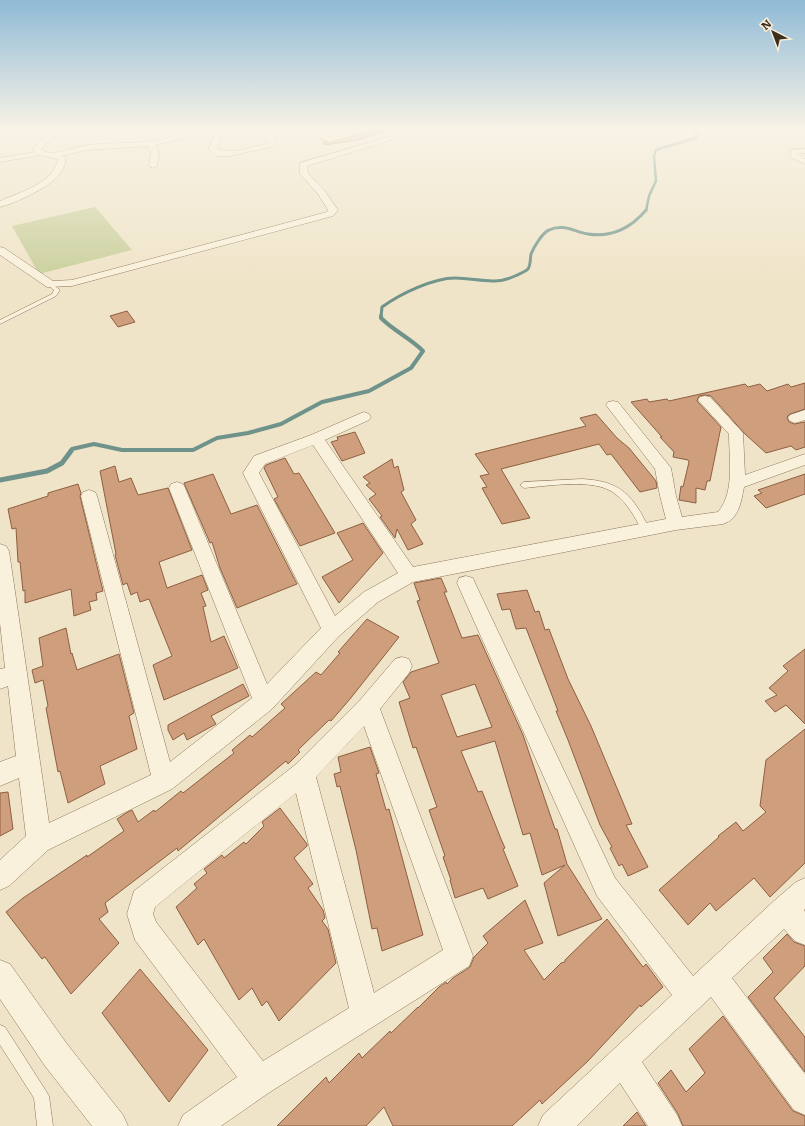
<svg xmlns="http://www.w3.org/2000/svg" width="805" height="1126" viewBox="0 0 805 1126" font-family="Literata,serif">
<style>
.green{fill:#c9cf9b}
.lines{fill:none;stroke-linecap:round;stroke-linejoin:round}
.stream-far3{stroke:#6f938a;stroke-width:2.5}
.stream-far2{stroke:#6f938a;stroke-width:3}
.stream-far1{stroke:#6f938a;stroke-width:4}
.stream{stroke:#6f938a;stroke-width:5}
.building{fill:#cf9f7d;stroke:#8d5f41;fill-rule:evenodd}
.service-casing{stroke:#8d765c;stroke-width:1}
.minor-casing{stroke:#8d765c;stroke-width:1}
.service{fill:#faf1dc;fill-rule:evenodd}
.minor{fill:#faf1dc;fill-rule:evenodd}
</style>
<rect width="100%" height="100%" fill="#f0e4c8"/>
<path class="green" d="M95,207L132,250L39,274L12,226Z"/>
<g class="lines">
<path class="stream-far3" d="M646,211L649,196L656,181L654,156L656,150C669,145 684,143 697,137L694,127"/>
<path class="stream-far2" d="M381,317L382,307C400,294 433,278 455,278C477,278 494,286 515,276C519,274 525,272 528,269C531,264 530,259 531,254C534,247 542,233 549,230C563,223 575,232 588,234C612,238 632,227 646,210"/>
<path class="stream-far1" d="M70,452L72,449L94,444L122,450H193L217,438L248,433L281,424L322,402L369,391L411,368L423,351C410,338 394,331 381,318V316"/>
<path class="stream" d="M0,480L47,471L62,463L71,451"/>
</g>
<path class="building" d="M382,127H388V130L357,140L324,145L323,141L329,143Z
M127,311L135,322L118,327L110,316Z
M805,383V409L790,414L787,417L789,422L794,424L805,422V447L796,450L791,446L766,453L745,434L711,396L705,395L699,396L697,401L721,427L710,481H707L705,490L696,488V503L679,500L681,486L683,487L689,462L688,460L673,457L674,452L660,437H662L631,402L647,399L649,402L667,399L669,401L745,384L748,387L760,384L767,391L788,384L791,387Z
M596,414L617,438L629,448L656,481L657,488L640,492L611,454L607,455L599,444L501,469L530,518L502,524L482,488L487,487L480,476L489,474L475,454L586,426L580,418Z
M355,432L365,453L342,461L331,442L338,440L337,437Z
M285,458L294,474L299,473L335,533L300,546L274,499L278,497L264,468L266,465Z
M392,459L394,468L398,466L404,490L401,492L416,520L411,524L423,544L408,550L397,529L395,538L380,517L382,516L369,499L376,494L366,485L370,483L363,477Z
M115,466L119,482L131,478L138,495L168,488L192,550L159,562L167,588L202,575L208,590L201,593L206,606L203,607L211,642L224,636L238,668L164,700L153,665L172,656L149,599L140,602L137,592L131,595L127,583L123,585L115,555L116,554L100,471Z
M213,474L231,514L257,505L297,584L237,608L220,568L212,542L210,543L184,483Z
M805,474V494L766,508L754,496L762,493L758,490Z
M78,484L81,493L80,496L103,591L96,593L97,600L89,602L91,610L74,616L71,589L25,603V590L23,591L20,562H18L16,528L12,529L8,509L48,496V493Z
M363,523L383,553L339,603L322,577L353,560L337,533Z
M441,578L447,592H444L462,638L478,635L523,735L555,829H557L567,864L602,919L558,936L544,883L565,865L542,875L530,833L523,835L495,741L461,751L478,792L482,791L501,839L505,848L503,849L518,886L488,899L483,888L455,898L450,880H451L443,857L445,856L429,810L437,807L416,747L413,748L399,702L410,698L403,682L411,672L439,663L417,601L420,600L414,583ZM475,684L492,727L457,737L441,695Z
M527,590L535,612L539,611L545,630L549,629L568,679L591,726L632,824L626,825L648,867L628,876L622,864L619,866L610,848L612,847L600,825L568,740L556,711H558L526,628L516,629L510,609L502,610L497,594Z
M367,619L399,637L350,699L331,721L329,720L298,750L300,752L288,764L286,761L178,851L177,848L105,903L108,912L99,919L119,943L71,994L45,957L42,959L6,912L23,898L87,855V857L124,831L117,819L126,813L132,810L138,822L154,810L155,812L181,791L183,793L234,753L232,750L250,735L252,737L285,708L281,704L316,672L321,675L340,653L338,652Z
M66,628L71,654L72,653L77,670L119,654L134,713L129,716L137,749L100,766L105,784L68,803L60,771L58,772L46,708L48,706L43,680L35,683L32,670L43,666L39,638Z
M805,649V724L786,705L775,712L765,701L777,695L769,688L788,671L783,666Z
M243,684L249,696L211,716L216,724L187,740L184,733L173,740L168,730V725Z
M805,729V863L770,897L754,878L716,911L710,903L688,925L659,890L719,837L718,836L736,822L743,831L766,812L760,806L766,760Z
M370,747L379,773L376,774L386,810L389,809L423,935L382,951L377,928L372,929L356,850L340,786L337,787L334,774L341,772L338,757Z
M8,792L13,829L0,836V793Z
M280,808L307,844V846L294,858L313,884L308,888L323,910L325,918L322,921L328,929L336,963L279,1021L267,1001L262,1006L252,988L239,1000L204,939L198,945L176,907L197,888L194,884L207,873L204,869L222,855L224,858L244,842L246,844L264,826L262,822Z
M525,900L543,943L524,950L544,980L561,963L565,962V960L607,919L643,967L646,964L663,987L641,1007L640,1005L588,1061L542,1104L540,1100L512,1126H393L384,1107L366,1126H277L326,1077L329,1083L359,1053L362,1058L390,1031L391,1033L418,1007V1008L439,987L446,982L447,984L453,978L470,967L474,957L488,943L483,936Z
M787,934L794,942L805,946V966L774,998L805,1037V1072L748,997L773,972L763,958Z
M140,969L208,1050L169,1102L102,1013Z
M723,1016L793,1111L805,1116V1126H683L678,1114L658,1083L671,1070L686,1092L705,1073L689,1049Z
M637,1112L646,1126H623Z"/>
<g class="lines">
<defs>
<path id="service" d="M6,127L5,128L0,130V128Z
M51,283L60,290L56,296L0,324V320L52,294L54,290L48,285Z
M582,479C622,481 633,496 650,530L649,532H643C635,518 628,503 614,493C594,478 549,486 524,488L520,485L524,482Z
M0,1025L5,1027L46,1091L49,1096L53,1126H37L34,1098L0,1045Z"/>
<path id="minor" d="M39,127H50L57,130L72,127H90L87,129C64,133 57,131 41,149C50,158 72,148 83,146C108,141 135,145 160,140C176,137 191,127 207,127L192,136L155,145L159,153L157,166L153,168L149,166L151,153L148,146L86,150L62,156L66,158C65,165 63,170 59,175C48,188 16,203 0,207V201C20,192 53,184 58,159L40,155L0,162V158L35,152L33,149L34,147L50,132Z
M218,127H226L217,148C227,156 256,146 268,143L263,127H270L276,144L275,146L230,156H216L209,149Z
M296,127H306L330,137L369,127H381L329,142Z
M422,127H434L307,166L308,173L324,190L338,210L333,216L72,286L47,287L0,255V247L4,248L53,281L72,280L327,212L328,210L318,194L300,174V163Z
M805,149V153L798,154L805,159V164L791,157V150Z
M705,396L710,397L743,433L745,475L805,454V465L744,487C741,502 739,519 723,524L676,530L413,582L378,602L339,636L272,709L172,789L48,850L9,886L0,890V860L26,836L19,778L0,786V762L16,756L8,686L0,689V669L5,668L0,623V544L6,546L9,551L49,823L151,775L81,496L83,492L89,490L95,492L97,496L170,762L252,698L169,488L171,484L177,482L183,484L185,488L267,684L321,628L243,473L254,456L311,435L359,414L364,412L369,414L371,417L369,420L325,440L413,567L666,519L660,496L655,469L606,405L608,402L613,401L618,402L671,468L676,496L682,517L718,512C735,492 729,459 729,434L698,400L700,397ZM313,445L398,573L364,592L335,616L259,473L265,464Z
M805,410V420L795,423L790,421L788,418L790,415Z
M466,576L473,578L475,583L615,878L693,976L775,900L796,882L805,878V909L804,910L805,912V945L795,941L784,929L732,978L805,1074V1115L794,1110L711,997L642,1062L677,1115L682,1126H648L620,1083L577,1126H538L543,1115L672,995L597,896L457,583L459,578Z
M402,657L409,659L412,666L409,673L380,709L473,956L469,966L270,1092L221,1126H178L183,1115L237,1077L135,940L127,914L134,891L295,765L360,700L395,659ZM364,726L443,950L374,993L316,777ZM296,793L349,1008L263,1061L156,922L153,914L155,907Z
M0,960L10,964L67,1044L123,1115L128,1126H92L45,1066L0,999Z"/>
</defs>
<use href="#service" class="service-casing"/>
<use href="#minor" class="minor-casing"/>
<use href="#service" class="service"/>
<use href="#minor" class="minor"/>
</g>
<linearGradient id="sky" x2="0" y2="1"><stop stop-color="#8fbad6"/><stop offset="0.45" stop-color="#f8f3e6"/><stop offset="1" stop-color="#f8f3e6" stop-opacity="0"/></linearGradient>
<rect width="805" height="285" fill="url(#sky)"/>
<g transform="translate(773 32) rotate(318)" stroke="#f7eed8" stroke-width="3" paint-order="stroke">
<path d="M0-3L7 15L0 10L-7 15Z" fill="#3d2e20"/>
<text y="-6" font-size="11" font-weight="bold" text-anchor="middle" fill="#3d2e20">N</text>
</g>
</svg>
